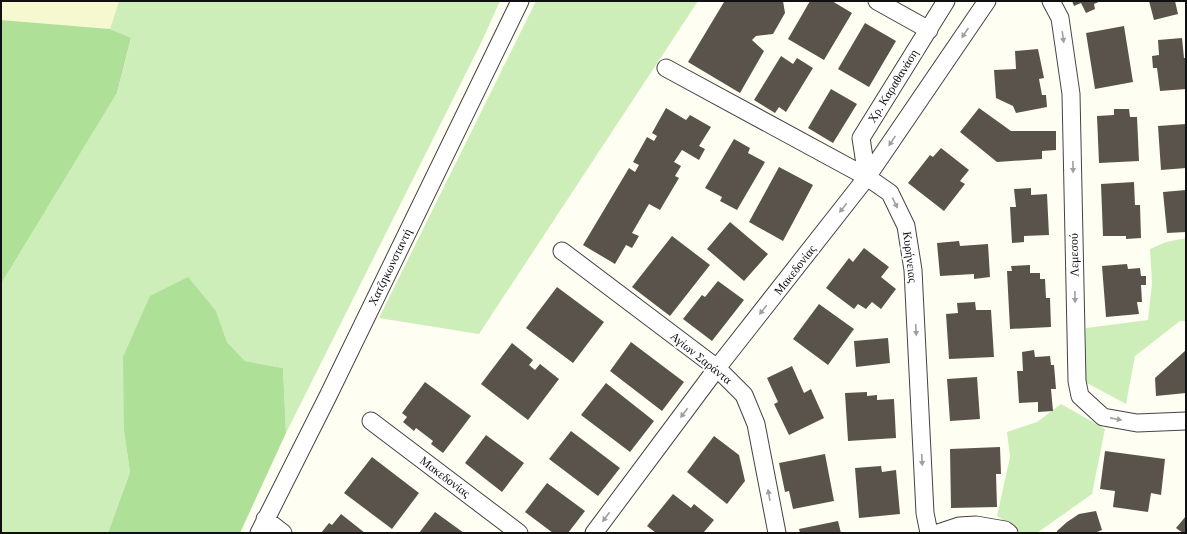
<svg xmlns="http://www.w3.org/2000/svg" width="1187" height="534" viewBox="0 0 1187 534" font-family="Georgia,serif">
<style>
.farmland{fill:#f6f8d0}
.green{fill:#ceeeb9}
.forest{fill:#afe097}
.building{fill:#5a534b}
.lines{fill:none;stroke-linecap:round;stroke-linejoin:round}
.minor-casing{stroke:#434343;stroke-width:19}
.minor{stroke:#fff;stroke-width:17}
.oneway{fill:#9f9f9f}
.labels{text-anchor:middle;stroke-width:4;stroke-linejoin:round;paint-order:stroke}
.street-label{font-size:12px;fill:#101010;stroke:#fff}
</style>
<rect width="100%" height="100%" fill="#fffef3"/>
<path class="farmland" d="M1,1H119L110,29L1,20Z"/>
<path class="green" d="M119,1H500L481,43L286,433L283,368L245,361L227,342L216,311L124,431L130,472L108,533H1V284L117,93L131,39L110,29Z
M536,1H698L479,334L379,318Z
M1186,238V321H1180L1135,356L1126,404L1085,382L1086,328L1148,320L1152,283L1150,249L1166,242Z
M1061,404L1105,429L1092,494L1037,533H1022L997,516L1010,457L1007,432L1037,422Z"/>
<path class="forest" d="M1,20L110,29L131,38L117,93L1,284Z
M188,277L216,311L227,342L245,361L283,368L286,433L240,533H108L130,472L124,431L123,357L150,296Z"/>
<path class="building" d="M737,1H783L785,13L773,34L756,36L752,40L764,51L740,93L688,62L724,2Z
M810,1H832L852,13L824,60L788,39Z
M1072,1H1101L1094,4L1095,9L1086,13L1081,3L1074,6Z
M1149,1H1175L1178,14L1154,20Z
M865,23L896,41L869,87L838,69Z
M1124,26L1133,82L1095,89L1086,33Z
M1182,38L1184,58H1186V89L1160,91L1157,68H1153L1152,56L1159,55L1158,40Z
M1038,49L1044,78L1039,79L1042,95H1046L1047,107L1016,113L1013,106L996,98L994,70L1016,69L1015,51Z
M781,56L793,64L797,58L813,68L786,112L779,107L775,113L754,100Z
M831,89L857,104L833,143L808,128Z
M666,108L686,120L690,115L711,127L699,146L705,149L699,160L682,150L674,162L681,166L675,176L679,178L660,210L649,204L632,233L639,236L632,248L626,245L615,264L583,245L629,168L635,172L639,165L633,162L647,137L654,141L657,136L652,133Z
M979,108L1011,131H1056V150L1042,151V159L997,162L960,132Z
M1114,109H1129L1130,117H1137L1139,161L1099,163L1097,116L1114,115Z
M1186,124V168L1161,170L1158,126Z
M734,139L750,148L748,153L765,162L737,210L720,201L722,197L705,188Z
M941,148L969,170L960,181L965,184L944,211L908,183L930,155L933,157Z
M779,167L813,185L783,241L749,222Z
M1134,182L1135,205H1140L1141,238L1126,239V236H1103L1101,184Z
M1031,188V195L1047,194L1049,235L1024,236V242L1012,243L1010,207H1016L1014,189Z
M1186,190V232L1167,233L1163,192Z
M730,222L768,254L744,281L707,249Z
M672,236L710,265L670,316L632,287Z
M959,241L960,246L988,244L990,277L974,279V274L940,276L937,243Z
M864,248L889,267L881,277L896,289L881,309L872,302L866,309L858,304L854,309L826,288L849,258L853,262Z
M1127,264L1128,269L1140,268L1141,276H1146V285H1141L1142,302H1137L1139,314L1106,317L1102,266Z
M1030,265V273H1040V279H1045L1046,298H1050L1051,327L1010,329L1007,271H1012L1011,266Z
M718,281L744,300L712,341L683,319L702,295L705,297Z
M557,287L604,322L573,363L526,328Z
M975,302L976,310H991L994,357L949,359L946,314L958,313L957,303Z
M819,304L854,329L828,365L793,339Z
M888,338L890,363L856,367L854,341Z
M631,342L684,382L662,411L610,371Z
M512,343L533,360L529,365L535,370L540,364L559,379L528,420L481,384Z
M1034,350L1035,357L1050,356L1051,365H1054L1056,389H1051L1053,411L1038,412V402L1019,403L1017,371H1023L1022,352Z
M1186,350V393L1156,396L1155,378Z
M792,366L804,393L811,389L824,418L789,435L774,404L778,402L767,378Z
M977,377L980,419L950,421L947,379Z
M425,382L471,416L443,453L431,444L433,441L416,428L414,431L403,422L407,417L402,413Z
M606,383L654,421L630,452L581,415Z
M867,392V396L877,395V400L894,399L896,438L848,441L845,393Z
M571,431L620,468L598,496L549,459Z
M486,435L524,463L502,492L465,463Z
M714,436L739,455L745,481L727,504L687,472Z
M1000,447L1001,474H996L997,507L951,508L950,449Z
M1105,451L1165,459L1161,495L1151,493L1148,512L1113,507L1115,491L1100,489Z
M825,454L834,501L793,509L789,491L785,492L779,463Z
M372,457L419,493L392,529L344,493Z
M881,466L882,472L896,470L900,514L859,518L855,468Z
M547,483L585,511L568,533H553L525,512Z
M673,494L691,508L694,504L714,520L704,532L705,533H656L647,526Z
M1096,511L1102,530L1097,532V533H1057V531L1067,522L1079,514Z
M435,512L464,533H419Z
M341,514L365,533H321L329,523L332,525Z
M1186,516V533H1183L1176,528Z
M838,521L841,533H800L799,529Z"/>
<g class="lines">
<defs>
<path id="minor" d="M877,1L929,30
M1051,1L1060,18L1071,94L1077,381L1080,396L1103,417L1137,423L1186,421
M666,68L867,177L890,193L906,226L913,270L925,513L929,533
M867,177L861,138L946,1
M562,251L717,368L744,395L756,424L777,533
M371,421L519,533
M265,519L283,533
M259,533L328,396L520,1
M594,533L717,368L867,177L987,1
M938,533L959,526L976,525L1005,530L1009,533"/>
</defs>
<use href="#minor" class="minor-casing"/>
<use href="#minor" class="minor"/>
</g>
<defs><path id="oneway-solid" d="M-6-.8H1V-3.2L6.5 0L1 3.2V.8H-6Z"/></defs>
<g class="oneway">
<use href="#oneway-solid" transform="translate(965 33) rotate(124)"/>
<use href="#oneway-solid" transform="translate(1063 37) rotate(82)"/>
<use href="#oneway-solid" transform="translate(892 141) rotate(124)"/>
<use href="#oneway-solid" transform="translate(1073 167) rotate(89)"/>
<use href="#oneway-solid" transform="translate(895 203) rotate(64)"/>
<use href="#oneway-solid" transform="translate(843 208) rotate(128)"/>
<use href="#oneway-solid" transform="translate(1075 297) rotate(89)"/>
<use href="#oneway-solid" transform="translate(763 310) rotate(128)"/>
<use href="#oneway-solid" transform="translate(916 330) rotate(87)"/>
<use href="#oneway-solid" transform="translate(684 413) rotate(127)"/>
<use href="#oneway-solid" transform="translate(1116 419) rotate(11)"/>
<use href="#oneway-solid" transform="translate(922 460) rotate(87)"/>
<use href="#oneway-solid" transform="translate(769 495) rotate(-100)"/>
<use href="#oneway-solid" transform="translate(606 517) rotate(127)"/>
</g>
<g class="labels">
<g class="street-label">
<text transform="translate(893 86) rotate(-58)" y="4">Χρ. Καραθανάση</text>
<text transform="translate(1074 255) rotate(-91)" y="4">Λεμεσού</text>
<text transform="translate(910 257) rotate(83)" y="4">Κυρήνειας</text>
<text transform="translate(390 267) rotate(-64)" y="4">Χατζηκωνσταντή</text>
<text transform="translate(795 270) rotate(-52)" y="4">Μακεδονίας</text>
<text transform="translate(701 358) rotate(39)" y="4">Αγίων Σαράντα</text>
<text transform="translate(445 477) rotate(37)" y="4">Μακεδονίας</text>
</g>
</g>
<rect width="1187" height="534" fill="none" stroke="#101010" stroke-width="4"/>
</svg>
